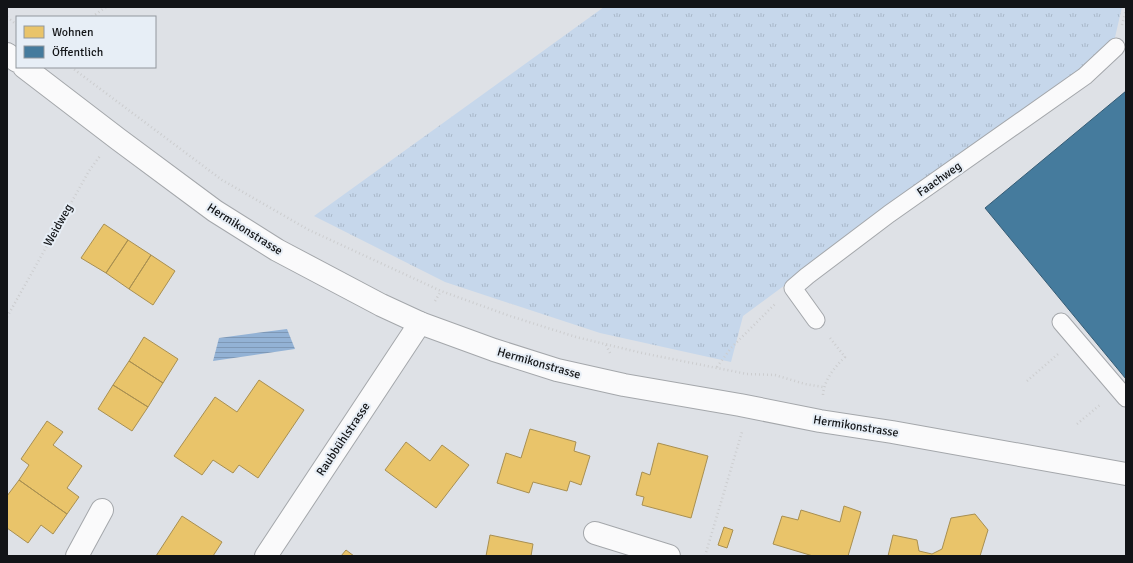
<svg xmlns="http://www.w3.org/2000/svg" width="1133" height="563" viewBox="0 0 1133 563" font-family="Signika,sans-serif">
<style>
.grass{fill:url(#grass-tufts)}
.water{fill:url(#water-rules)}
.homes{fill:#e9c46a;stroke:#a88f51}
.public{fill:#457b9d;stroke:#365c75}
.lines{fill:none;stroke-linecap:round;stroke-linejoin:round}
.service-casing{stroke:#a4a7ab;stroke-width:19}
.minor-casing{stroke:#a4a7ab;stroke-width:24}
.tertiary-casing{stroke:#a4a7ab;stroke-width:24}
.path{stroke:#cccdcf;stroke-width:2.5;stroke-dasharray:1 3;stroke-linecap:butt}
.service{stroke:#fafafb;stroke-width:17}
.minor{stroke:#fafafb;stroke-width:22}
.tertiary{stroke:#fafafb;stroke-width:22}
.labels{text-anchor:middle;stroke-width:4;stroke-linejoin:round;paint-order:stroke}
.street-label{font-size:12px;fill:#121417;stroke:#e7eef6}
</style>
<defs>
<pattern id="grass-tufts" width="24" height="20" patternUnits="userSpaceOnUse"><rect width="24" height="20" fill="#c6d7eb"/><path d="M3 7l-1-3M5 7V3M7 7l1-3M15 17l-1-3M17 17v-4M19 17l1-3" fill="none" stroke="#a9b8c9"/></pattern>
<pattern id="water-rules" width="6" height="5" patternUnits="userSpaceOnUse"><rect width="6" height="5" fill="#93b2d5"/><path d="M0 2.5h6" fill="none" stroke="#7e98b6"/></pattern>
</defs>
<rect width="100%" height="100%" fill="#dee1e6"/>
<path class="grass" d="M604,7H1122L1113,46L883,213L743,316L731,362L600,333L445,282L314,216Z"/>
<path class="water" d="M287,329L295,349L213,361L219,338Z"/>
<path class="homes" d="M104,224L128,240L106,273L81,258Z
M128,240L151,255L129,289L106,273Z
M151,255L175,271L153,305L129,289Z
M144,337L178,359L163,383L129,361Z
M129,361L163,383L148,407L113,385Z
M259,380L304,410L258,478L239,465L233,473L213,460L202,475L174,456L215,397L237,412Z
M113,385L148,407L132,431L98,409Z
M47,421L63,432L53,445L82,466L67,488L79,497L67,514L19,480L29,465L21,459Z
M530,429L576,442L574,451L590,456L581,485L570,481L567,491L533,482L529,493L497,483L506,453L521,458Z
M406,442L430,461L442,445L469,465L436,508L385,470Z
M658,443L708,456L691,518L642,505L644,497L636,495L642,472L650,475Z
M19,480L67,514L53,534L41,525L28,543L7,528V496Z
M844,506L861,512L848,556H813L773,544L782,516L798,520L801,510L840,522Z
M975,514L988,530L980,556H888L893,535L917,540L919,551L932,554L942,549L951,518Z
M182,516L222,542L213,556H156Z
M724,527L733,530L727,548L718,545Z
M490,535L533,544L531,556H486Z
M346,550L354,556H341Z"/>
<path class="public" d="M1126,91V379L985,208Z"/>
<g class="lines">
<defs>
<path id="service" d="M816,320L793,288L807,276L889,214L1085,76L1116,47
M1061,322L1126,398"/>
<path id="minor" d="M595,533L669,556
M77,556L102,510
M266,556L420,323"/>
<path id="tertiary" d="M7,54L17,61
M24,67L118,139L215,211L277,250L381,305L420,323L494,350L557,370L624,385L740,405L820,421L892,432L1126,474"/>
</defs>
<use href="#service" class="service-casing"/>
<use href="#minor" class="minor-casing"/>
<use href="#tertiary" class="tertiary-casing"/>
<path class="path" d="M7,17L17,25
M92,17L106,7
M1122,25L1126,10
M71,67L222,180L309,230L441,291L510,316L576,337L642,353L747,374L775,375L805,384L823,387
M435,301L441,291
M7,317L89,171L100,156
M606,345L611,355
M717,367L731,348L776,303
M1027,381L1058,354
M823,395C824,380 834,368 845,357L830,338
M1077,424L1101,404
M705,556L742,432"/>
<use href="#service" class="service"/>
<use href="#minor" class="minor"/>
<use href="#tertiary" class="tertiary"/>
</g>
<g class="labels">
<g class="street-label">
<text transform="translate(939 179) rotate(-35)" y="4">Faachweg</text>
<text transform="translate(58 225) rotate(-61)" y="4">Weidweg</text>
<text transform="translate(245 229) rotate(32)" y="4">Hermikonstrasse</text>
<text transform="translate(539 363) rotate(16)" y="4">Hermikonstrasse</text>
<text transform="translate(856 426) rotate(9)" y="4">Hermikonstrasse</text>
<text transform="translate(343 439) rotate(-56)" y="4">Raubbühlstrasse</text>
</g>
</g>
<rect width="1133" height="563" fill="none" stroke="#121417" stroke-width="16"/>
<rect x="16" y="16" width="140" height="52" fill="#e7eef6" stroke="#92979d"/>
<rect x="24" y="26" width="20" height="12" fill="#e9c46a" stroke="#92979d"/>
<text x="52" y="36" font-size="12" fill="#121417">Wohnen</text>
<rect x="24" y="46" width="20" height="12" fill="#457b9d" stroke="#92979d"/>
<text x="52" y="56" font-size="12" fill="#121417">Öffentlich</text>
</svg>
